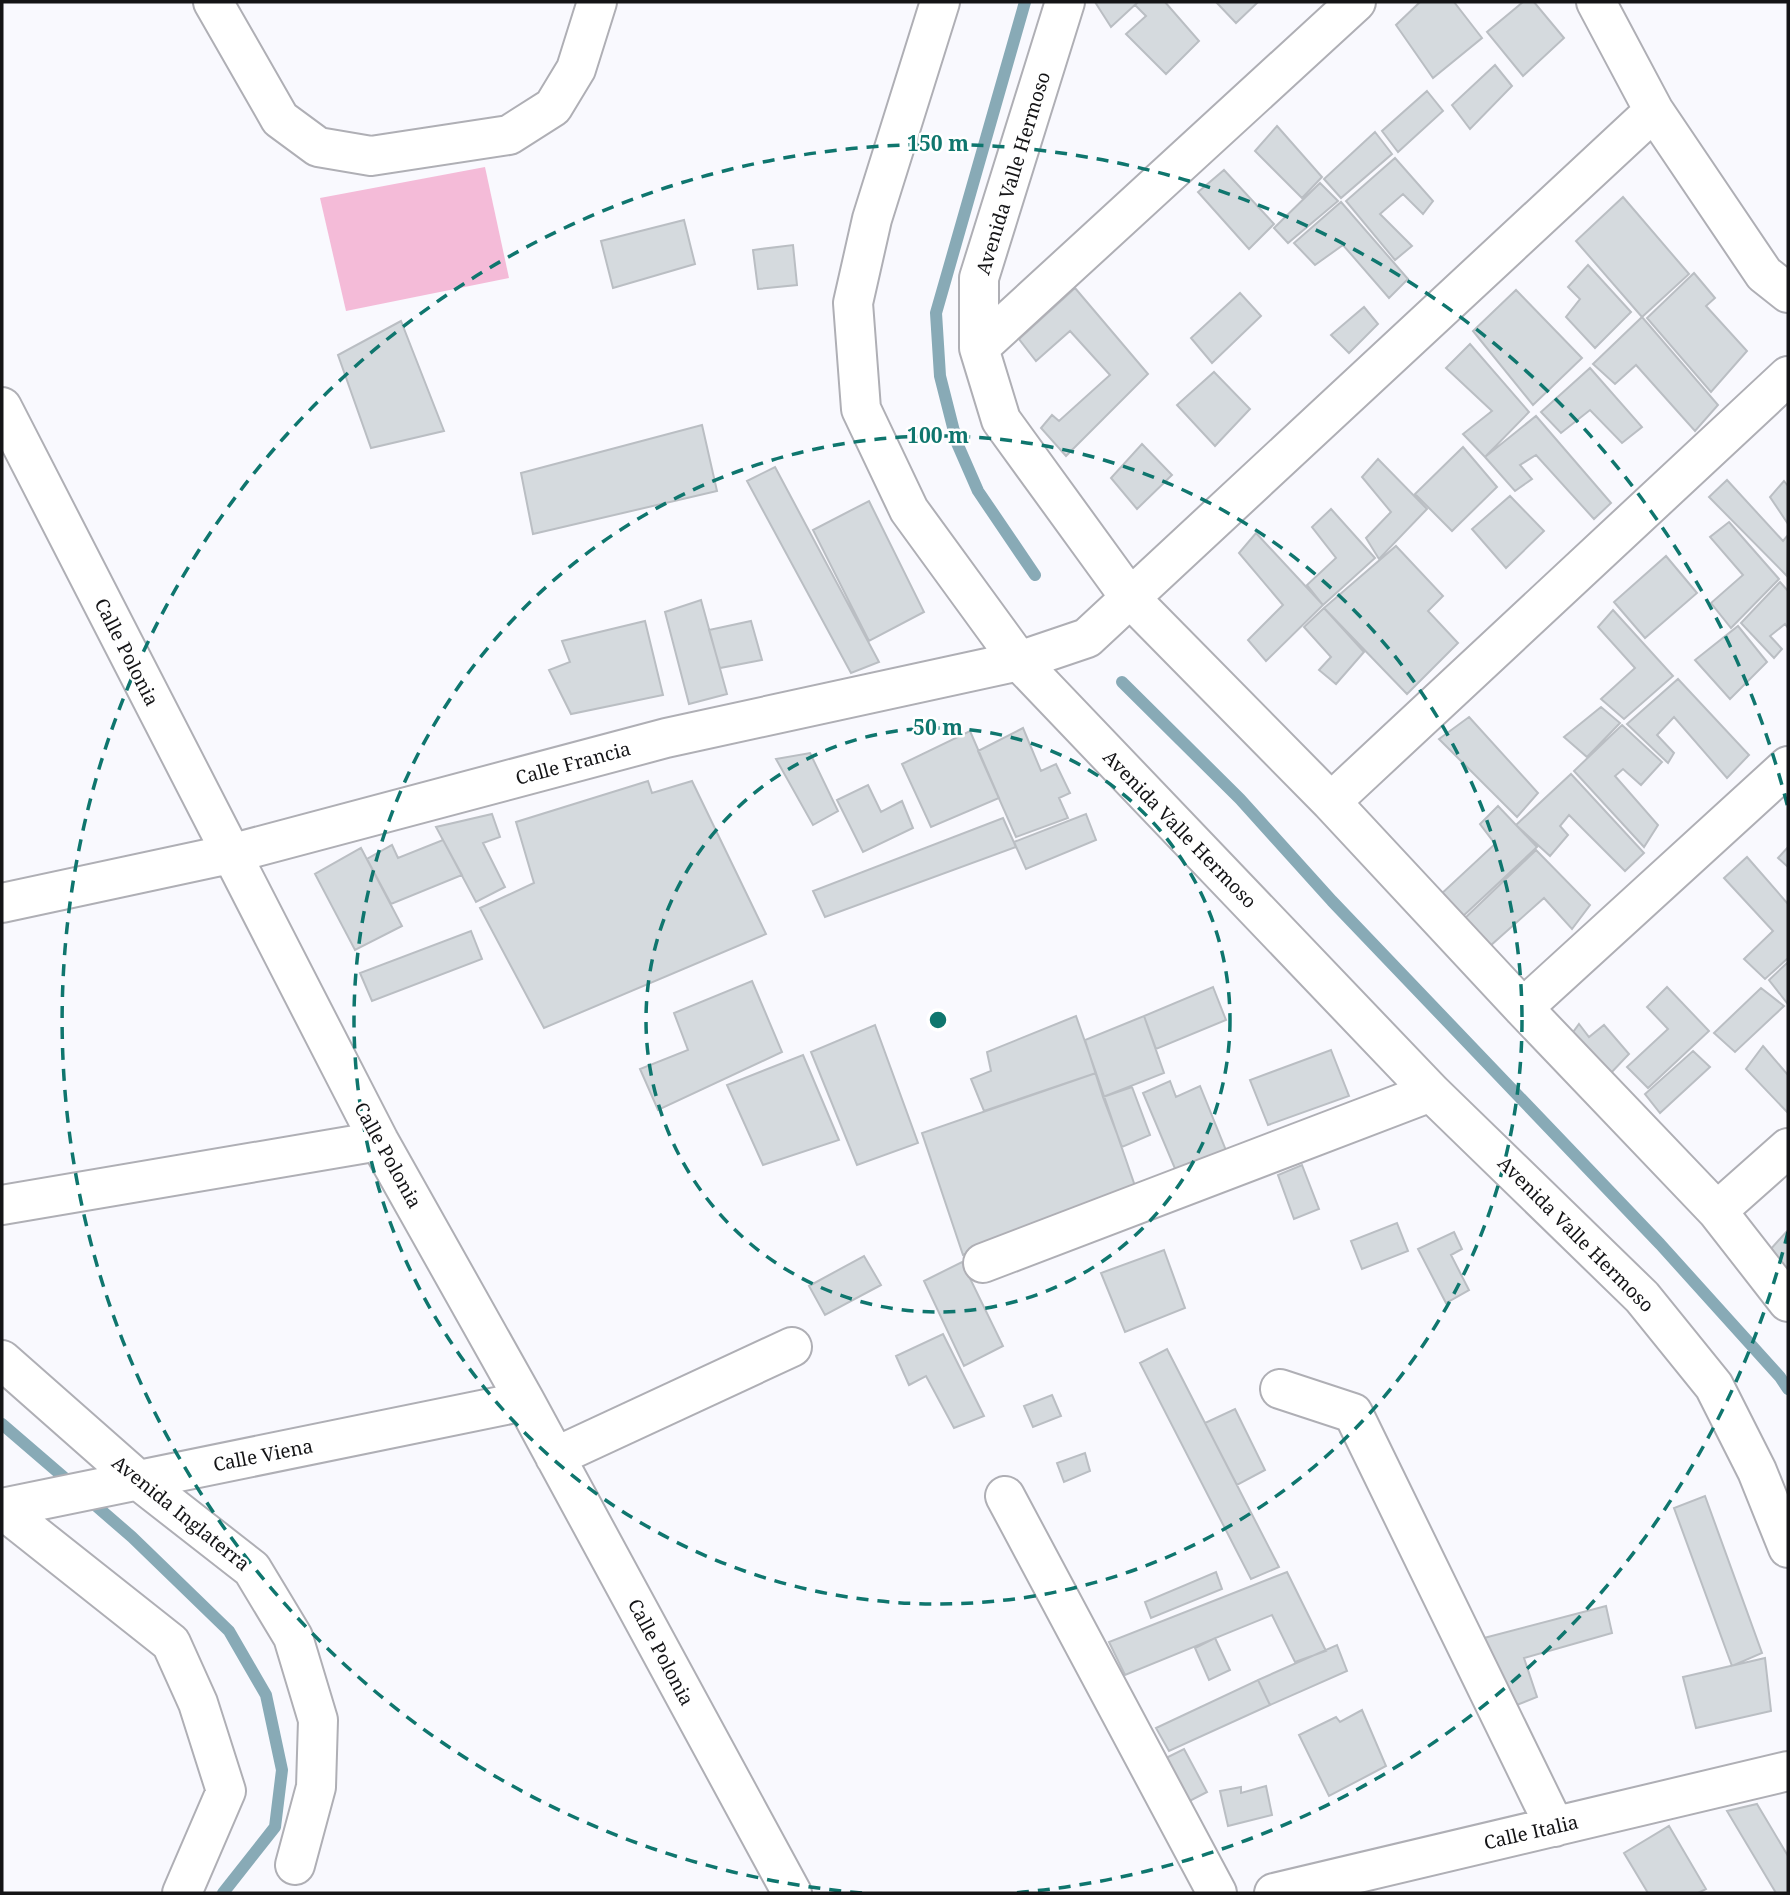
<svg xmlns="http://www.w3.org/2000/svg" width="1790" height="1895" viewBox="0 0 1790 1895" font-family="'Noto Serif',serif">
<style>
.green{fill:#f4bbd8}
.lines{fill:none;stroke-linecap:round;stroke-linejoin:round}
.stream{stroke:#88aab6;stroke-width:12}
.building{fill:#d5dade;stroke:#babec3;stroke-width:2}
.minor-casing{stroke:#afafb5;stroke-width:42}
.minor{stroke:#fff;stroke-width:38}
.ring{fill:none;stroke:#0f766e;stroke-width:3.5;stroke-dasharray:12 9}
.labels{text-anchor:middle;stroke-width:5;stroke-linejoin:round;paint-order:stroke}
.street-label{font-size:19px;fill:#141416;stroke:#fff}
.centre{fill:#0f766e;stroke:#fff;stroke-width:3.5}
.ring-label{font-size:21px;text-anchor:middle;font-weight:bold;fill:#0f766e;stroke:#fff;stroke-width:5;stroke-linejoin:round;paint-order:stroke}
</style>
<rect width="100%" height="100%" fill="#f9f9fe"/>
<path class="green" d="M485,167L509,278L346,311L320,198Z"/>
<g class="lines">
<path class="stream" d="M1025,2L936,313L940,376L957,443L978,491L1035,575
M1122,682L1240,799L1332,901L1660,1244L1780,1377L1788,1389
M2,1424L74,1486
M87,1498L132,1537L229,1631L266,1695L282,1770L275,1827L223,1893"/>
</g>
<path class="building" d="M1095,2H1138L1111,27Z
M1138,2H1165L1199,41L1166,74L1126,34L1146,16L1135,5Z
M1216,2H1256L1257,3L1236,23Z
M1420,2H1454L1482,38L1433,78L1396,25Z
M1523,2H1534L1564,38L1523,76L1487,32Z
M1495,65L1512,86L1470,129L1452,105Z
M1427,91L1443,111L1398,152L1382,131Z
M1277,126L1322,177L1302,198L1255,151Z
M1375,132L1392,154L1341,198L1324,179Z
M1395,158L1433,201L1423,214L1403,194L1380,214L1412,246L1395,260L1346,201Z
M1224,170L1274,224L1249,249L1198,192Z
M1320,183L1338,201L1288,243L1274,228Z
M1623,197L1689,274L1642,317L1576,241Z
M1341,202L1408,279L1389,298L1343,245L1315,265L1294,243Z
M684,220L695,264L613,288L601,241Z
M793,245L797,285L758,289L753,250Z
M1588,265L1631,312L1595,348L1566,317L1580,299L1568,287Z
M1694,273L1715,298L1706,306L1747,351L1711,392L1647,318Z
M1075,288L1148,374L1066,456L1041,428L1052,415L1059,421L1110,375L1070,331L1036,361L1019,339Z
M1516,290L1582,358L1533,405L1473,331Z
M1240,293L1261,316L1212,363L1191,338Z
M1364,307L1378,324L1349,353L1331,335Z
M1642,317L1718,405L1695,431L1636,365L1615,384L1593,364Z
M401,321L444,431L371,448L338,355Z
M1470,344L1529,412L1485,457L1463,434L1492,411L1446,368Z
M1590,368L1642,427L1622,443L1590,410L1561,433L1541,412Z
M1214,372L1250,409L1215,446L1177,405Z
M1536,416L1611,503L1594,519L1536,455L1520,465L1532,479L1515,491L1485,457Z
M702,425L717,491L533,534L521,473Z
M1142,444L1172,475L1137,509L1111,478Z
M1463,447L1497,487L1452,531L1415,494Z
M1378,459L1427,509L1379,559L1366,538L1391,512L1362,477Z
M775,467L879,662L851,673L747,481Z
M1727,480L1783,541L1788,535L1787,576L1709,497Z
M1784,481L1788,486V524L1770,497Z
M1510,496L1544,531L1506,568L1472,529Z
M869,501L924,612L869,641L813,530Z
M1331,509L1375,558L1323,605L1307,585L1336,558L1312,527Z
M1729,522L1779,579L1731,628L1711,603L1743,575L1710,537Z
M1256,533L1323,605L1266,661L1248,640L1283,605L1239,553Z
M1396,546L1443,596L1428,611L1458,643L1407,694L1324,608Z
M1666,556L1697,593L1645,638L1614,602Z
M1780,582L1788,591V628L1785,624L1770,636L1782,649L1774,658L1741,623Z
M701,600L727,694L689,704L665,612Z
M1324,608L1364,652L1336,684L1319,670L1331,657L1304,627Z
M1613,610L1673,676L1624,719L1601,699L1635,668L1598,627Z
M645,621L663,695L571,714L549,670L570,662L562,641Z
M751,621L762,660L720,668L709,630Z
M1738,626L1767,662L1730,699L1695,660Z
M1678,679L1749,755L1727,778L1674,717L1657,735L1674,753L1668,763L1627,724Z
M1601,707L1620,723L1587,757L1564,737Z
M1469,717L1538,793L1517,817L1439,739Z
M1622,725L1662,762L1641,785L1623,769L1615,776L1658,825L1644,847L1574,771Z
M1023,728L1041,771L1056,764L1070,793L1059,798L1068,818L1016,837L978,751Z
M970,731L999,798L931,827L902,764Z
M810,753L838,811L813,825L776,759Z
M1571,774L1644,853L1625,871L1569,815L1560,826L1568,835L1550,856L1516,825Z
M648,781L652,793L692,781L766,934L544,1028L480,908L534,883L516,822Z
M868,785L881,812L902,801L913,828L863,852L837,800Z
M1498,806L1537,847L1461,918L1439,896L1495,844L1480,824Z
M492,814L500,837L483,843L505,887L476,902L436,827Z
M1086,814L1096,840L1026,869L1014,842Z
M1003,818L1016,847L825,917L813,891Z
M443,840L462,875L391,904L367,859L392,845L398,858Z
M1788,847V867L1778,858Z
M361,848L402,926L355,950L315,874Z
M1536,850L1590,905L1572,929L1544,898L1490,946L1464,919Z
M1747,857L1788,904V958L1765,979L1744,959L1773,931L1724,878Z
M471,931L482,959L372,1001L360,973Z
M1788,962V1002L1787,1003L1769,980Z
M752,981L782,1052L658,1110L640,1069L688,1050L674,1013Z
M1213,987L1226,1020L1156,1049L1144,1016Z
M1667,987L1709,1031L1648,1088L1627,1067L1668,1029L1647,1007Z
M1761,988L1784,1006L1735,1052L1714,1033Z
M1076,1016L1096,1073L984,1111L971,1079L991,1071L987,1052Z
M1144,1016L1164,1073L1103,1097L1085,1040Z
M1579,1024L1589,1037L1604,1025L1629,1054L1609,1075L1571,1035Z
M875,1025L918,1143L857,1165L811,1052Z
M1763,1046L1788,1075V1113L1746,1069Z
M1331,1050L1349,1096L1268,1125L1250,1080Z
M1693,1051L1710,1067L1660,1113L1645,1094Z
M803,1055L839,1140L763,1165L727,1085Z
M1096,1073L1136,1189L963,1255L922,1133Z
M1170,1081L1176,1097L1200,1086L1227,1153L1176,1171L1143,1093Z
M1132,1087L1150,1135L1122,1147L1103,1097Z
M1302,1165L1319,1209L1294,1219L1278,1175Z
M1397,1223L1408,1251L1362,1269L1351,1241Z
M1788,1230V1272L1769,1251Z
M1454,1232L1462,1249L1451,1255L1469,1290L1446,1303L1418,1249Z
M1164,1250L1185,1308L1125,1332L1101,1273Z
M864,1256L881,1285L825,1315L809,1286Z
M962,1262L1003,1346L964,1366L924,1281Z
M943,1334L984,1416L954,1428L926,1376L909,1385L896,1356Z
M1167,1349L1205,1423L1279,1567L1251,1579L1140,1363Z
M1052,1395L1061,1416L1033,1427L1024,1406Z
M1235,1409L1265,1470L1237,1485L1205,1423Z
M1085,1453L1090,1471L1064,1482L1057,1463Z
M1705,1496L1762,1653L1732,1666L1674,1508Z
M1216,1572L1222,1589L1151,1618L1145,1602Z
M1287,1572L1326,1651L1295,1662L1272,1615L1125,1675L1109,1642Z
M1606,1606L1612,1633L1524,1658L1537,1697L1504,1710L1484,1638Z
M1215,1638L1230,1670L1209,1680L1195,1648Z
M1337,1645L1347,1671L1270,1705L1258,1680Z
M1765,1658L1771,1711L1696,1728L1683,1677Z
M1258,1680L1270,1705L1169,1751L1156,1728Z
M1362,1710L1386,1766L1329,1796L1299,1735L1336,1717L1340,1722Z
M1184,1749L1207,1792L1182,1805L1158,1762Z
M1266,1786L1272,1815L1228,1826L1220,1791L1241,1787V1793Z
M1757,1804L1788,1856V1893H1776L1727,1811Z
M1669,1826L1706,1889L1698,1893H1648L1624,1853Z"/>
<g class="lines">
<defs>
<path id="minor" d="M213,2L280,119L318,147L371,156L509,135L553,107L576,69L597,2
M940,2L872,219L853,303L861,409L909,510L1019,661L1431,1092L1642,1297L1714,1386L1757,1471L1788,1548
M1065,2L979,278V348L1001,420L1131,599L1331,802L1523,1008L1717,1211L1788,1302
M1596,2L1654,111L1764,274L1788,293
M979,348L1356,2
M2,407L379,1141L525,1401L792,1893
M1331,802L1788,376
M2,903L230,854L666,738L1019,661L1087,638L1654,111
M1523,1008L1788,766
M2,1205L379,1141
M1717,1211L1788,1148
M983,1263L1431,1092
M2,1360L138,1480L252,1569L293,1637L318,1720L316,1787L295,1865
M1280,1389L1353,1413L1555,1827
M555,1457L792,1347
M1005,1496L1217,1893
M2,1508L525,1401
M2,1509L171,1643L198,1703L226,1791L182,1893
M1274,1893L1788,1771"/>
</defs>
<use href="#minor" class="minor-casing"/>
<use href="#minor" class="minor"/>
</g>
<g class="ring">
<circle cx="938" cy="1020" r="292"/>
<circle cx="938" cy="1020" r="584"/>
<path d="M1788 1232A876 876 0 0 1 1014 1893M862 1893A876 876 0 1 1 1788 808"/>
</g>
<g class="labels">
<g class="street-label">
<text transform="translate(1013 173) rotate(-73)" y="7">Avenida Valle Hermoso</text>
<text transform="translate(127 652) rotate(63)" y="7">Calle Polonia</text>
<text transform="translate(573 763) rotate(-15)" y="7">Calle Francia</text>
<text transform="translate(1180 829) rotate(46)" y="7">Avenida Valle Hermoso</text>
<text transform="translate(388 1155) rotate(61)" y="7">Calle Polonia</text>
<text transform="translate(1576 1234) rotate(45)" y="7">Avenida Valle Hermoso</text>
<text transform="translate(263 1455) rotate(-11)" y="7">Calle Viena</text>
<text transform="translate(181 1513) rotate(39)" y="7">Avenida Inglaterra</text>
<text transform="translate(661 1652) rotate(62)" y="7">Calle Polonia</text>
<text transform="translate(1531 1832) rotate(-13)" y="7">Calle Italia</text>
</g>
</g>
<circle cx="938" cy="1020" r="10" class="centre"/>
<g class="ring-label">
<text x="938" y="151">150 m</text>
<text x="938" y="443">100 m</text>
<text x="938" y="735">50 m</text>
</g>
<rect width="1790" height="1895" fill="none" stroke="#141416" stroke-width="7"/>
</svg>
